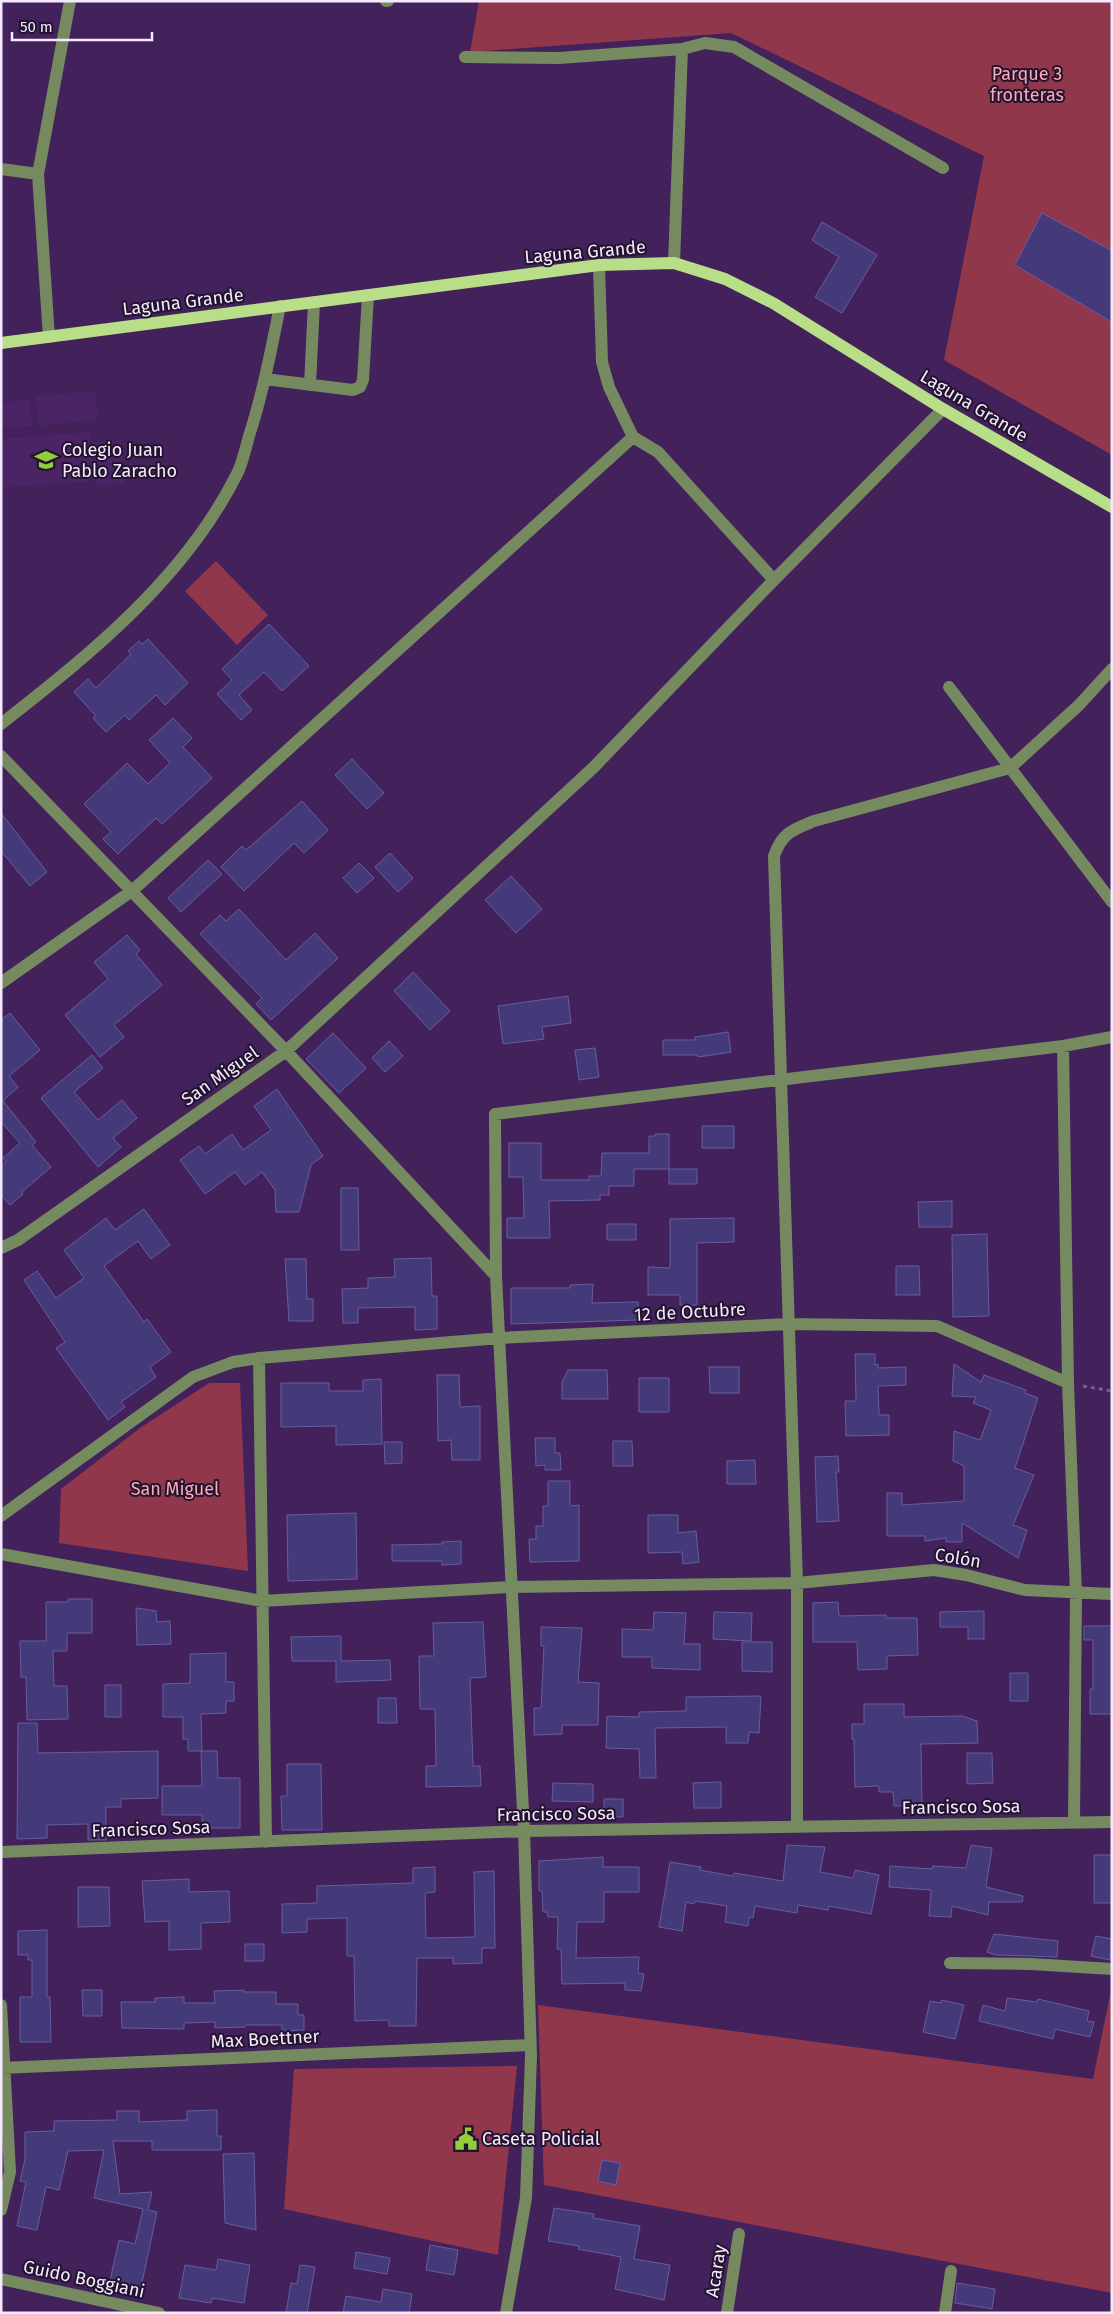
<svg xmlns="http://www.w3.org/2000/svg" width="1113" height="2314" viewBox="0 0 1113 2314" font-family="'Fira Sans',sans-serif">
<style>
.built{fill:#4b2466}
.green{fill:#91374c}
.building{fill:#453a79;stroke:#675da0}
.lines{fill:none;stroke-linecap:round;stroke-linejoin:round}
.path{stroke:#795e8d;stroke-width:3;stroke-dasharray:4 4;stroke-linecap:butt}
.minor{stroke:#768a60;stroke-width:12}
.major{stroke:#b8df88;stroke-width:12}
.labels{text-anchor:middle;stroke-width:4;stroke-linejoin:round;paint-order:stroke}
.park-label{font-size:18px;fill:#ffa8b6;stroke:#22142e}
.street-label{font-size:18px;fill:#f4e9ff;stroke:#22142e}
.poi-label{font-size:18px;fill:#f4e9ff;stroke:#22142e;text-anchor:start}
</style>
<rect width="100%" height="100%" fill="#43215b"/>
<path class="built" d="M96,391L98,420L38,426L36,396Z
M30,399L32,426L1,428V402Z
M89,432L93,481L1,488V439Z
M121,440L125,483L96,486L93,442Z"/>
<path class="green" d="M479,1H1112V455L944,360L984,156L731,33L470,52Z
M216,561L268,615L237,645L185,591Z
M209,1383H240L248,1571L59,1543L61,1489L140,1428Z
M1112,1985V2293L544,2185L538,2005L1093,2079Z
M517,2066L498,2255L284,2209L294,2069Z"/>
<path class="building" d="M1042,213L1112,251V322L1015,265Z
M822,222L877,255L842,313L815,297L839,257L812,240Z
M269,624L309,666L282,691L264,672L239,695L252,710L241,720L217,694L232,680L222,669Z
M148,639L188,683L165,705L156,695L129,720L125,715L106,732L93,718L96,716L74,692L88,679L96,688L131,654L128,651L139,641L142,644Z
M173,718L192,738L183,747L212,778L162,824L156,818L118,854L103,839L111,832L84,804L127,763L148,784L170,763L149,740Z
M352,759L384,793L367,809L335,775Z
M302,801L328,830L304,853L294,843L244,891L221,867L242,846L246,850Z
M1,813L47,872L30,886L1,851Z
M390,853L413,878L398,892L375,867Z
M208,860L222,874L181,912L168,898Z
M359,863L374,878L357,893L343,878Z
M511,876L542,909L516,933L485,900Z
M239,909L286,960L315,933L338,958L271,1020L256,1004L262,998L200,934L220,915L226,921Z
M127,935L140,950L136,954L162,985L114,1025L124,1037L100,1057L65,1015L108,979L94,962Z
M413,972L450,1011L430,1030L394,991Z
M568,996L571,1023L542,1027L544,1039L503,1044L498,1006Z
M10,1013L40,1050L9,1076L18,1087L3,1101L36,1142L32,1145L51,1167L22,1192L23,1194L10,1205L1,1195V1167L6,1162L3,1158L20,1143L1,1122V1020Z
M728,1032L731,1052L698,1057L697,1055H663V1040H695V1037Z
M333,1033L366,1068L339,1093L306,1059Z
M389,1041L403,1056L385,1072L372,1058Z
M595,1048L599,1077L579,1080L575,1050Z
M92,1055L103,1068L74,1092L98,1120L122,1100L137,1118L113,1138L121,1147L98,1167L41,1098Z
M277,1089L323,1156L311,1165L299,1212H276L275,1190L262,1172L245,1185L235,1172L205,1194L180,1160L199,1146L205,1154L232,1134L243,1150L271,1130L254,1106Z
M702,1126H734V1148H702Z
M655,1134H669V1169H634V1186H609V1195H600V1200L549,1201L550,1238H507V1218H524L523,1177H509V1143H541V1180H589V1176H601L602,1153H649V1136H655Z
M669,1169H697V1184H669Z
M341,1188H358L359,1250H341Z
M952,1201V1227H919L918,1202Z
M144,1209L170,1245L151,1259L138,1241L104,1266L144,1322L147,1319L171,1352L150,1367L156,1377L121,1402L125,1407L108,1420L56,1348L65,1342L24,1280L37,1271L56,1298L84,1278L64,1250L106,1218L115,1230Z
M734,1218V1242L697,1243V1305H680V1295H648V1267L670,1268V1219Z
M607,1224H636V1240H607Z
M987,1234L989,1316L953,1317L952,1235Z
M431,1258L432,1296H437V1329L415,1330V1307L358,1308V1323H343L342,1289L368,1288V1278L395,1277L394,1259Z
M285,1259H306L307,1299H313V1321H289Z
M896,1266H919L920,1295H896Z
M593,1284L592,1303L638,1302L639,1320L511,1324V1288H570V1285Z
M855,1354H875V1365L878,1364V1368L906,1367V1385L878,1386L879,1415H889V1435L846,1436L845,1401H856Z
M954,1364L981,1382L984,1375L1026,1390L1025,1393L1038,1398L1015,1468L1034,1475L1013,1525L1027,1530L1018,1558L962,1523V1542H946V1538L925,1541V1536H887V1493H902V1505L964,1501V1466L953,1461L954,1431L980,1440L991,1410L973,1403L976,1397L952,1396Z
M709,1367H739V1393H710Z
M568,1370H607L608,1399H562V1382Z
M437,1375H459L460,1407L480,1406V1460H452L451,1440L438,1441Z
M639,1378H669V1412H639Z
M381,1379L382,1444L336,1445V1426L281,1427V1383H329V1391H363V1380Z
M535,1438H555V1453H560L561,1470H545V1465L536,1466Z
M613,1441H632L633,1466H613Z
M384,1442H402V1463L385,1464Z
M838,1456L839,1472H836L839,1521L817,1522L815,1457Z
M755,1460L756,1484H727V1461Z
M548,1481H570V1506L579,1505V1561L530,1562L529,1539H536V1526H543V1506H548Z
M356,1513L357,1579L288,1581L287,1515Z
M648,1515H678V1533L696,1531L699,1562L683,1564L682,1552L648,1553Z
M461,1541V1564L442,1565V1561H392V1545L442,1544V1542Z
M68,1599H92V1633H67V1651H53L54,1686H67L68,1719L27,1720L26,1677H21L20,1641H46V1602H68Z
M838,1602L839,1616L886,1615V1618H917L918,1655L887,1656V1669L858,1670L857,1642H813V1603Z
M136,1608L156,1611L157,1622L170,1621L171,1644L137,1645Z
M984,1611V1639H968V1627H940V1612Z
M654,1612L686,1613L684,1644H700V1670L652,1668V1657H622V1629L653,1630Z
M714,1612L752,1613L751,1641L713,1639Z
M483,1622L486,1677L470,1678L473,1766H480L481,1786L426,1787V1766H436L435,1709H420L419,1656H434L433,1623Z
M1084,1626H1112V1714H1090V1689H1093V1640H1084Z
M541,1627L582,1628L578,1682L599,1683L598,1725H562V1734L534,1735V1708H541L544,1646H541Z
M341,1636V1661L390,1660L391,1680L336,1682V1661H292L291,1637Z
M742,1642H772V1672L742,1671Z
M226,1653V1682H234V1701H226V1713L201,1714L202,1751H188V1739H183V1717H163V1684L190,1683V1654Z
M1010,1673H1028V1701H1010Z
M105,1685H121V1717H105Z
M761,1696L759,1733L749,1732L748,1743H726V1727L655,1728L656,1778H640L639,1749L606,1748L607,1716L639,1717V1712L686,1711V1697Z
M378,1698H396L397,1723H378Z
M864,1704H904V1717L962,1716L977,1721L978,1743L921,1744L922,1805L894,1806L893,1792H879V1786L855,1787L854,1739H852V1724H864Z
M18,1723H37L38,1753L158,1751V1798L121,1799V1807H106V1840H88V1824L47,1825V1838L17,1839Z
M201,1751H217L218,1778H240V1828H202V1815H162V1786H202Z
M967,1753H992L993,1783L967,1784Z
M287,1764H321L322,1830H282L281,1796H287Z
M721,1782V1808H694L693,1783Z
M553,1783L593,1784V1802L552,1801Z
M604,1799H623V1817H604Z
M787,1845L825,1847L820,1872L853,1878L855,1870L879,1875L871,1914L829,1906L828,1910L798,1905L797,1913L755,1906L753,1918L749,1917L748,1926L725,1922L727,1906L695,1901L694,1904L686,1902L682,1931L659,1927L670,1862L701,1867L700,1870L733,1876L734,1873L783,1881Z
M971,1845L992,1848L986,1887L1023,1896L1022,1902H989L988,1915L952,1906L951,1917L929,1916L931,1890L889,1887L890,1866L932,1869L933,1866L966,1868Z
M1094,1855H1112V1903H1094Z
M603,1857V1867H639V1892H604V1922H577L576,1958L639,1957L638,1973L644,1974L641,1991L625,1990V1983L562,1984L561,1949H557L558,1917H548L547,1912H543L542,1891H539V1861Z
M435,1867V1892L425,1893L426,1938L475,1937L474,1872L494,1871L495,1948H482V1963L453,1964V1958H417L416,2026H389V2020L355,2021L354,1956H347V1918L307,1919V1932L282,1933V1904L317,1903V1886L413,1883V1868Z
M189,1879V1892L229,1891L230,1922L201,1923V1949L169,1950V1921L145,1922L142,1881Z
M78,1887H109L110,1926L78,1927Z
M47,1930V1997H50L51,2042H20V1997H32V1960H28V1955H18V1931Z
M994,1934L1058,1941L1057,1957L996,1955L987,1952Z
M1096,1936L1112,1939L1110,1960L1091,1956Z
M245,1944H264V1961H245Z
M82,1990H102V2016H83Z
M244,1990V1992H276V2004H298V2015H304V2030L282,2031V2025H245V2027L215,2028V2022L184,2023V2029L122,2028L121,2002H155V1998L184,1997V2003H215L214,1991Z
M1007,1998L1037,2002L1038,1999L1089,2011L1087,2021L1094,2022L1090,2037L1055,2029L1053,2039L979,2021L983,2005L1005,2011Z
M941,2000L964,2005L955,2039L923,2032L930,2001L941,2003Z
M217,2110V2136H221V2150H152V2141H113L120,2194L152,2192L148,2210L157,2212L140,2292L109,2285L119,2240L135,2244L143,2209L94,2198L104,2150L68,2151L59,2190L46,2187L37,2230L17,2226L26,2182L20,2181L25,2159V2132L54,2131V2121L117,2120V2111H139V2122L187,2120V2111Z
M254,2153L256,2230L225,2223L223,2154Z
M602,2160L620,2163L616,2185L598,2181Z
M554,2208L594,2214L593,2218L640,2226L634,2259L670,2265L664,2300L615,2289L621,2257L578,2249L579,2246L548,2241Z
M430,2245L458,2250L454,2275L426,2270Z
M356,2252L390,2258L387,2274L354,2268Z
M218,2259L250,2265L244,2303L212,2298L211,2303L179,2298L185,2265L216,2270Z
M300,2265L315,2267L307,2313H286L291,2283L297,2284Z
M957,2283L995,2289L992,2309L955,2303Z
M383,2289L412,2294L409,2313H343L346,2296L381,2302Z"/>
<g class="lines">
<path class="path" d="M1083,1386L1112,1391"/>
<path class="minor" d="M386,1H388
M465,57L559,58L682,49L705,43L734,47L943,168
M1,169L38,174
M674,263L682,49
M599,265L602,362L609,387L633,437
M49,337L38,174L70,1
M265,379L353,390L360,387L363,380L368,295
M310,385L314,302
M949,687L1112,902
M1,724C92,653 186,577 238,472C243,461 246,447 249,436C263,393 271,350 280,306
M1,756L286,1051L496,1276
M1,983L133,890L633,437L658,452L774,580
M1063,1046L1068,1383L1076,1594L1074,1823
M1,1248L18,1240L286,1051L594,767L774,580L943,409
M259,1358L266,1842
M1,1516L193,1377L233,1362L259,1358L500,1338L789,1324L937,1326L1068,1383
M1,1554L262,1601L512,1587L797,1583L934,1570L966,1575L1025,1590L1112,1594
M797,1827V1583L774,856C782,833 792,830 814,821L1010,768L1079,705L1112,669
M1,1852L524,1831L1112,1822
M950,1963L1031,1964L1112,1969
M1,2005L10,2172L1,2210
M1,2068L530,2045
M1,2279L159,2313
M506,2313L526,2198L531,2056L524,1831L496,1276L495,1114L1063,1046L1112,1037
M727,2313L739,2234
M945,2313L951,2271"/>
<path class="major" d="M1,343L599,265L674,263L725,279L773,303L943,409L1112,507"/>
</g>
<defs>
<symbol id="school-bare" viewBox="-9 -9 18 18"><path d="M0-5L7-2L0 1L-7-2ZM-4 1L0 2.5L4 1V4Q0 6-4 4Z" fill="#94cc3c" stroke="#22142e" stroke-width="2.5" paint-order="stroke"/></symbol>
<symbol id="civic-bare" viewBox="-9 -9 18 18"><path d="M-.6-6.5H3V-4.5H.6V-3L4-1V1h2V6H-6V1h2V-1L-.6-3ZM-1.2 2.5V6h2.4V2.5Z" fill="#94cc3c" stroke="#22142e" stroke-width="2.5" paint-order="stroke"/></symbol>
</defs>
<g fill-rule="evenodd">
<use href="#school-bare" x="30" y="444" width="32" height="32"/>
<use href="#civic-bare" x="450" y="2123" width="32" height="32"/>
</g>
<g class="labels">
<g class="park-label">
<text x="1027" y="80">Parque 3<tspan x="1027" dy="21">fronteras</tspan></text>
<text x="175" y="1495">San Miguel</text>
</g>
<g class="street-label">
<text transform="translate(585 252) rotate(-5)" y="6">Laguna Grande</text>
<text transform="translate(183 302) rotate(-7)" y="6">Laguna Grande</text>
<text transform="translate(974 406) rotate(31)" y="6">Laguna Grande</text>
<text transform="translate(220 1076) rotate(-35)" y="6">San Miguel</text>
<text transform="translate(690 1312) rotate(-3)" y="6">12 de Octubre</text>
<text transform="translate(958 1558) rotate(9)" y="6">Colón</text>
<text transform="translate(961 1807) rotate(-1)" y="6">Francisco Sosa</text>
<text transform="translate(556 1814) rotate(-1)" y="6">Francisco Sosa</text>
<text transform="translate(151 1829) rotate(-2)" y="6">Francisco Sosa</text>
<text transform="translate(265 2039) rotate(-3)" y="6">Max Boettner</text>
<text transform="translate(716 2271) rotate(-81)" y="6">Acaray</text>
<text transform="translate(84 2279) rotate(12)" y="6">Guido Boggiani</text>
</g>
<g class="poi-label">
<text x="62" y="456">Colegio Juan<tspan x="62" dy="21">Pablo Zaracho</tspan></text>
<text x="482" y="2145">Caseta Policial</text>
</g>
</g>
<rect width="1113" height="2314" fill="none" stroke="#f4e9ff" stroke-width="5"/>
<path d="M12 32v8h140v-8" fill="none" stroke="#f4e9ff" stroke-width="2.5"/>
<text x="20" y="32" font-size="15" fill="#f4e9ff" stroke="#22142e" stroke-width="4" paint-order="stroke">50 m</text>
</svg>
